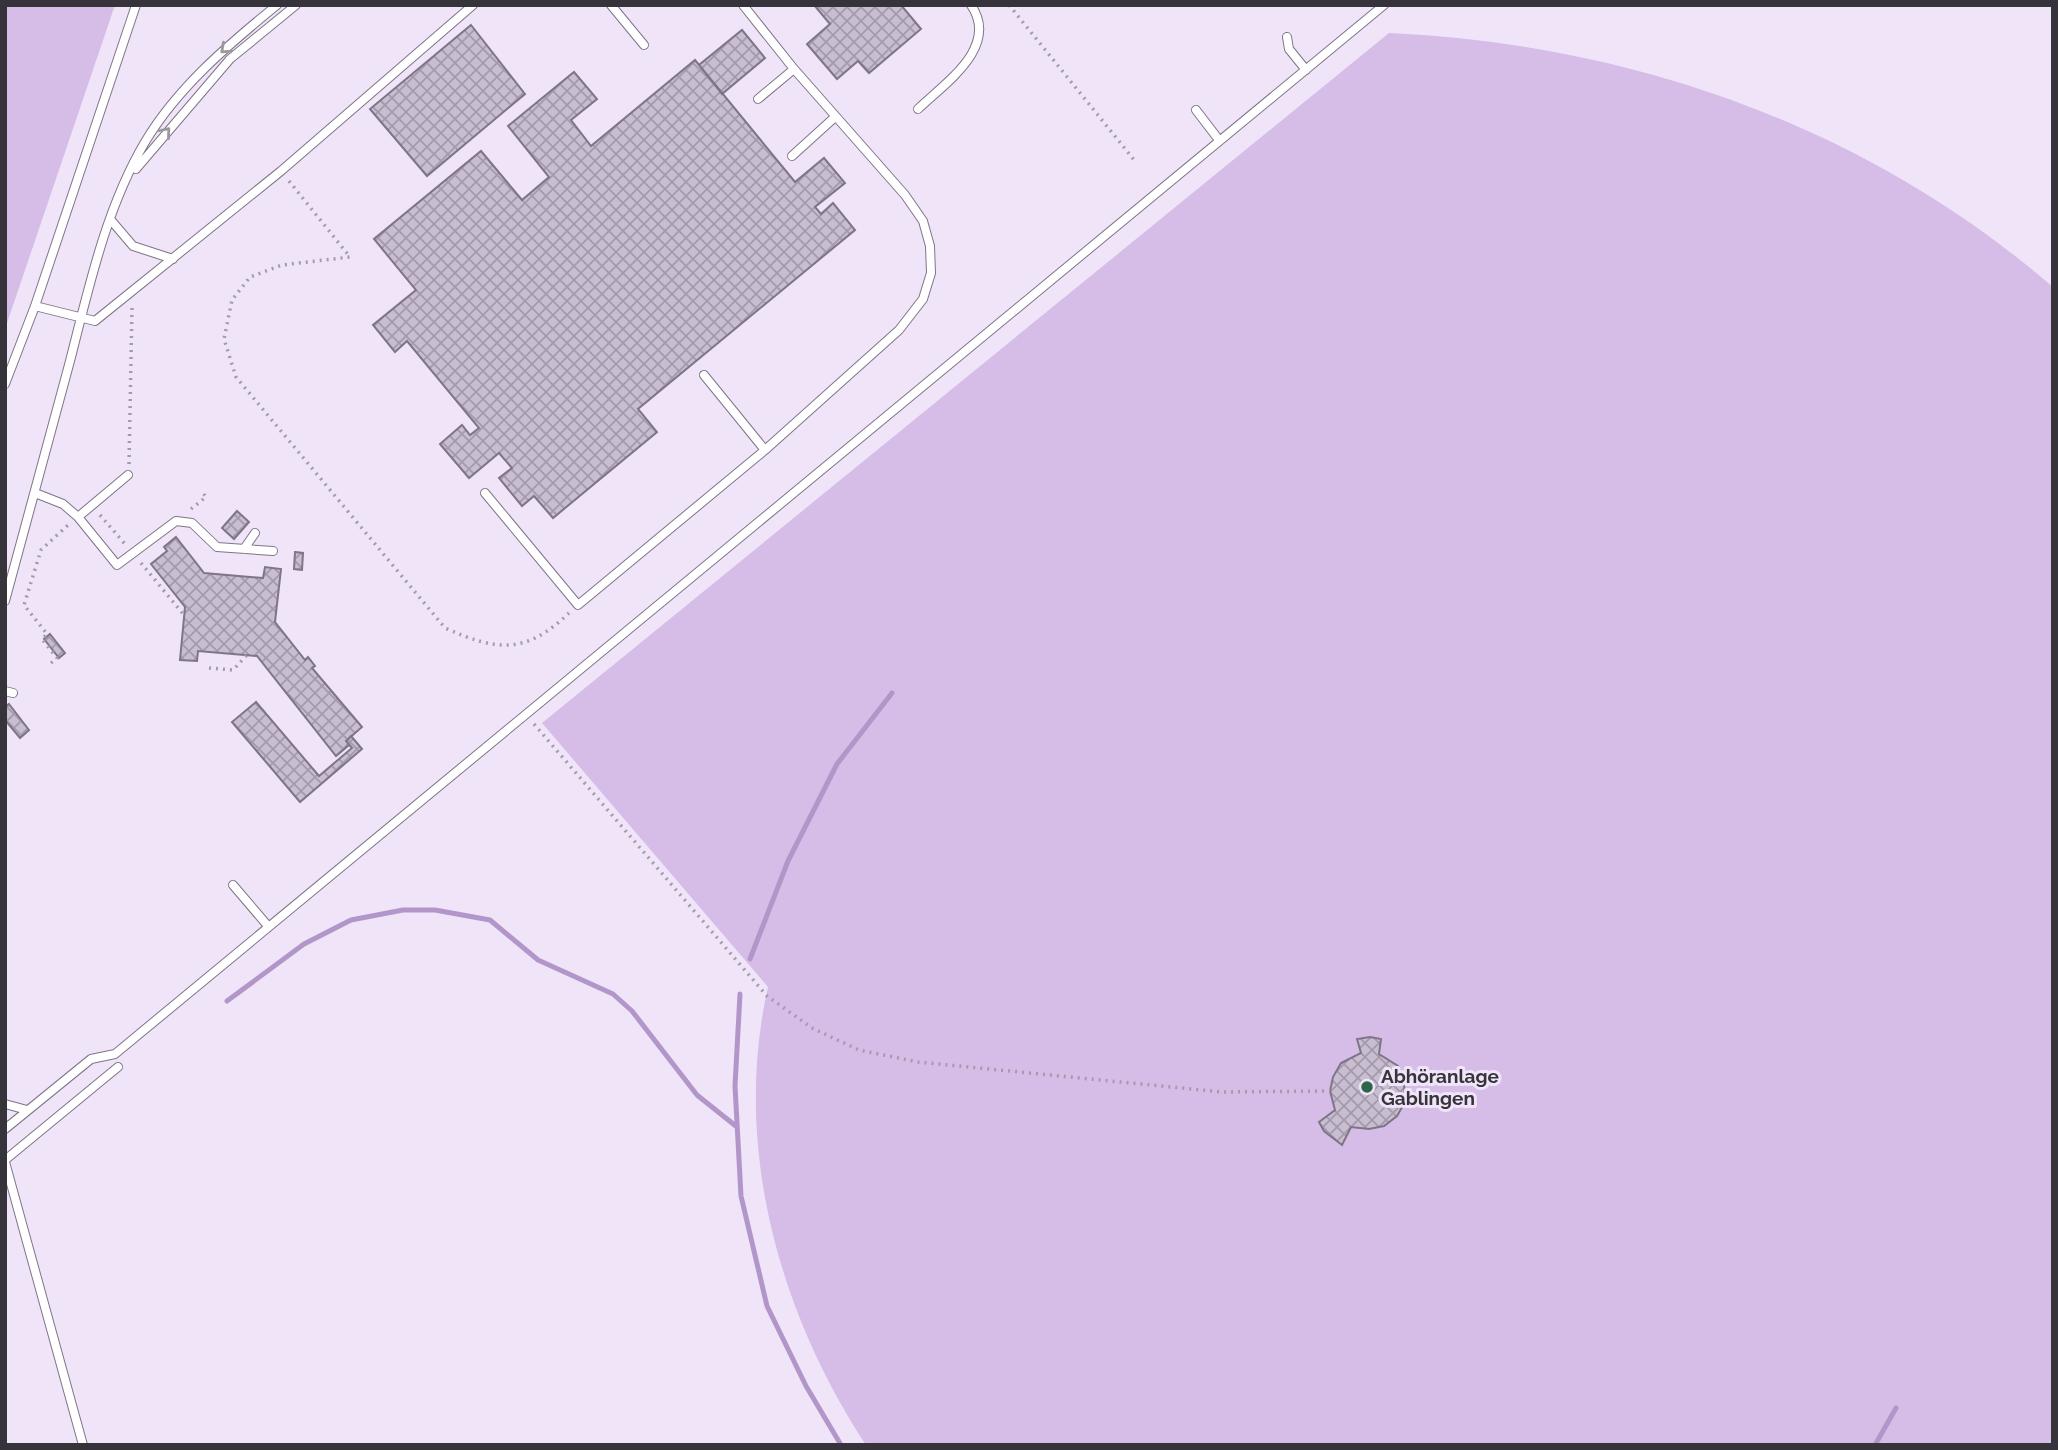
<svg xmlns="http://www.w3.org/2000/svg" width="2058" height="1450" viewBox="0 0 2058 1450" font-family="Raleway,sans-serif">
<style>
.green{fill:#d5bde8}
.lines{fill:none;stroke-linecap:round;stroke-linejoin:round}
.stream{stroke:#b396c9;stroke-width:5}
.building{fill:url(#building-cross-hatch);stroke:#7f7587;stroke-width:2}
.service-casing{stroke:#7f7587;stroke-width:10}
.path{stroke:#a39baa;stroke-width:3.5;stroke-dasharray:2 5;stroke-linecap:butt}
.service{stroke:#fff;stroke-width:8}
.oneway{stroke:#9b999c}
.poi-dot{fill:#2f654b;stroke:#efe4f8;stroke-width:2.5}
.labels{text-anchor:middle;stroke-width:6;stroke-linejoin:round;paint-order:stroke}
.poi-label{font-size:19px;font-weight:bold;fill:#37333a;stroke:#efe4f8;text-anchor:start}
</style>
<defs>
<pattern id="building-cross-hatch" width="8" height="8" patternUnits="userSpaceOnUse" patternTransform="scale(1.75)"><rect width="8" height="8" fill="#c8bdd1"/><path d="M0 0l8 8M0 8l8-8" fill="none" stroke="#a39aab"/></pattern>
</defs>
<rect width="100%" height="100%" fill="#efe4f8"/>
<path class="green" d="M5,5H115L5,329Z
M1389,33C1633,44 1867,127 2053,287V1445H866C779,1313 732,1145 768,987L542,723Z"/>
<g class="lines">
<path class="stream" d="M750,959L788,861L837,764L892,693
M740,994L735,1086L741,1196L767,1306L806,1386L841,1445
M227,1001L304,944L351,920L403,910H435L490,920L538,960L613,994L632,1011L697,1095L737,1127
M1875,1445L1896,1408"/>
</g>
<path class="building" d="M814,5H901L921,29L869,73L858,61L837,79L807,44L830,24Z
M471,25L525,94L427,176L370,109Z
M742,30L765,58L722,94L699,65Z
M695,60L795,182L824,158L845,183L815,207L821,214L833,203L855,230L638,409L657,432L553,518L534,496L522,506L499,478L512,468L499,453L469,478L440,444L462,425L470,435L479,428L407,341L395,352L373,325L416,290L374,239L481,151L522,200L549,177L508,126L574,72L597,99L571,120L591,146Z
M237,511L249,522L234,539L222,528Z
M176,537L204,573L263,578L265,567L281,569L275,622L305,660L308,657L315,666L312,668L362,727L346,741L349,745L336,756L257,656L198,651L197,661L180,660L185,607L151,564L167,551L164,547Z
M295,552L303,553L302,570L294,569Z
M50,634L65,653L59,658L44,639Z
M256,702L319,776L352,748L346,741L351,736L362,749L300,802L232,722Z
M9,704L29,730L20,738L5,720V707Z
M1370,1037L1381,1039L1379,1054L1398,1066L1404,1082L1405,1102L1397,1116L1384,1126L1369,1129L1351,1127L1342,1145L1324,1131L1319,1122L1335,1110L1330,1091L1333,1077L1341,1063L1361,1053L1357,1039Z"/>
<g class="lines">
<defs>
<path id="service" d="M611,5L644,45
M1287,37L1289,49L1306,70
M758,99L794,69
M918,109C945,83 1000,47 971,5
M1196,110L1219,140
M792,156L835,117
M136,169L230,59L296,5
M110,219L133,246L173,259
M35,306L95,321L281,171L473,5
M704,375L765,450
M5,384L35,306L136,5
M35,493L63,504L78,517L128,475
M485,493L578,605L765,450L899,330L923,299L931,273L930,246L923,221L905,195L794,69L743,5
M78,517L117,565L176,521L192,523L217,547L273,551
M244,549L255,533
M5,601C27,521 49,441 70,361C89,287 106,208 145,142C178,87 228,45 277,5
M5,691L13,693
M233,885L268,926
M5,1104L27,1110
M5,1129L91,1059L115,1054L1384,5
M5,1160L118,1067
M5,1162L83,1445"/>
</defs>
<use href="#service" class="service-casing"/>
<path class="path" d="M1009,5L1135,161
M289,181L350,257L282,265L250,277L232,300L224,339L236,377L445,628C497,651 525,655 569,613
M129,464L132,307
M191,509L206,497L203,493
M100,515L125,544
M141,563L184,615
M51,663L57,658L42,639L47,634L24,605L41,550L68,525
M209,668L233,670L247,655
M534,724L767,996L812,1028L859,1050L918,1062L1222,1092L1330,1091"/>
<use href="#service" class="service"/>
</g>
<defs><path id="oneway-chevron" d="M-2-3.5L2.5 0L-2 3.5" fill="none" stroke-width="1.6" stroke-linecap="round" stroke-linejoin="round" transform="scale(1.75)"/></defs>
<g class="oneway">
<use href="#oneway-chevron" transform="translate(225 49) rotate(138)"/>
<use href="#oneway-chevron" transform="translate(166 132) rotate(-50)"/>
</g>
<circle class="poi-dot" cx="1367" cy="1087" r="7"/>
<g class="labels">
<g class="poi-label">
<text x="1381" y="1083">Abhöranlage<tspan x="1381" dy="22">Gablingen</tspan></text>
</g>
</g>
<rect width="2058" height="1450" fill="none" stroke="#37333a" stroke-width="14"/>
</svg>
